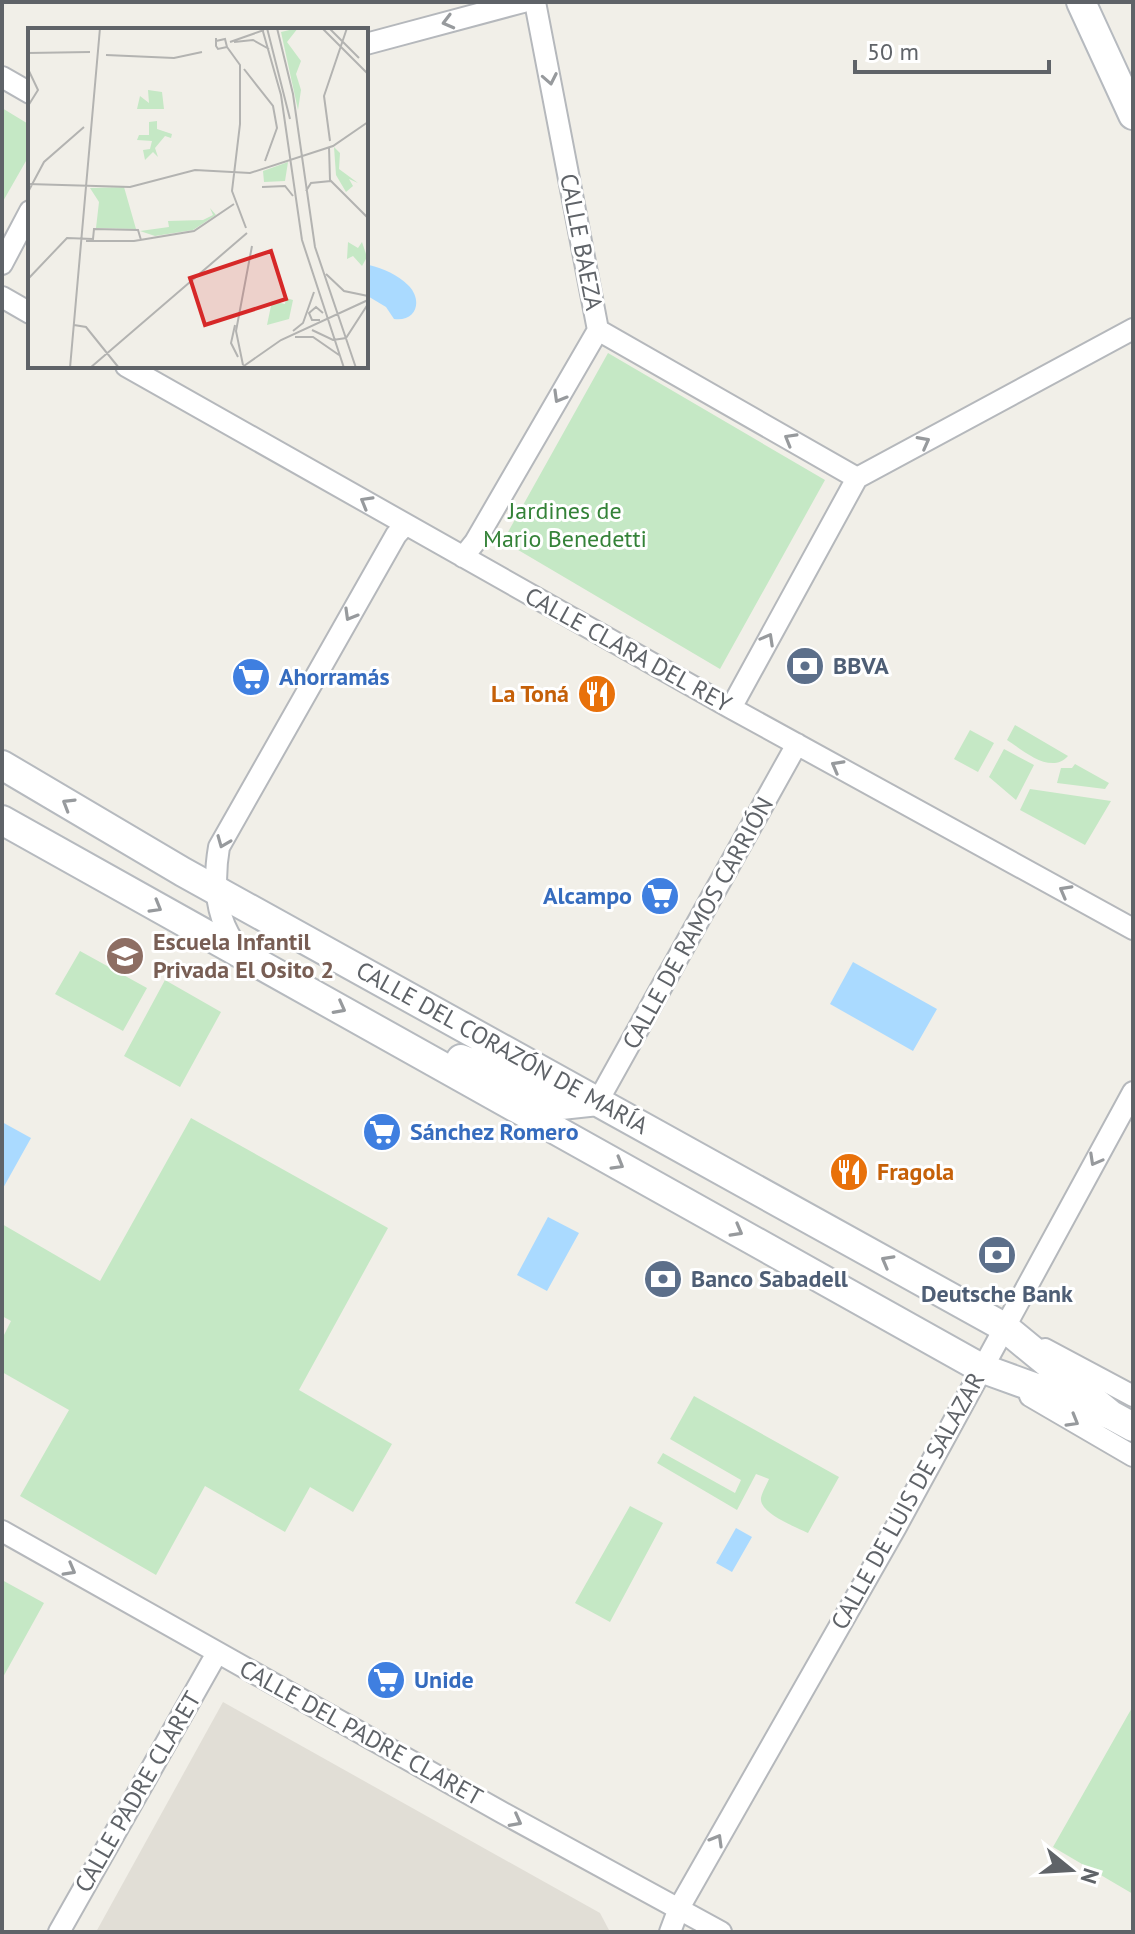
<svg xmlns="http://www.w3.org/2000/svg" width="1135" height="1934" viewBox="0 0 1135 1934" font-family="'PT Sans',sans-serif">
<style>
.education{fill:#e1ded6}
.green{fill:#c5e8c5}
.water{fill:#aadaff}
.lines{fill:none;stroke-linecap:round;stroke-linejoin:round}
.street-casing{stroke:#b5b8bc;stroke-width:24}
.secondary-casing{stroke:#b6babf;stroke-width:32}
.street{stroke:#fff;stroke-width:20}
.secondary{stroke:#fff;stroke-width:28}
.oneway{stroke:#979a9d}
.labels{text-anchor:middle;stroke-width:6;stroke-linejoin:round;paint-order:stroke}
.street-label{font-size:24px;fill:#5f6368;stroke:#fff}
.park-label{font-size:24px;fill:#348238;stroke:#fff}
.service-label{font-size:24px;font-weight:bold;fill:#4e5e75;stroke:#fff;text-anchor:start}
.shop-label{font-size:24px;font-weight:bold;fill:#366cbe;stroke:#fff;text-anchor:start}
.food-label{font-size:24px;font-weight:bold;fill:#c56008;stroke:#fff;text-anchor:end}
.education-label{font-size:24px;font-weight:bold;fill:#785e54;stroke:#fff;text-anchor:start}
.inset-road{fill:none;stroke:#b3b3b1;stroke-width:2}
.view{fill:#d62828;fill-opacity:0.15;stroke:#d62828;stroke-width:4}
.inset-edge{fill:none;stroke:#5f6368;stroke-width:4}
</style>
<rect width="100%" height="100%" fill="#f1efe8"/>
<path class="education" d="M223,1702L600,1913L610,1932H96Z"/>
<path class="green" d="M2,108L30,125V154L2,203Z
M608,353L825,480L720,669L503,541Z
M1015,725L1068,756C1051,775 1024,751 1007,740Z
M970,730L994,743L978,772L954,759Z
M1004,749L1034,765L1016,800L989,777Z
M1075,764L1109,783L1105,789L1057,783L1061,768H1072Z
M1030,789L1111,801L1085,845L1020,810Z
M80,951L147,988L123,1031L55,994Z
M165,980L221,1012L180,1087L124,1056Z
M191,1118L388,1228L299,1390L392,1444L353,1512L310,1487L285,1532L205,1486L156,1575L20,1496L69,1410L2,1372V1339L11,1321L2,1316V1224L100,1281Z
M694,1396L839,1477L808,1533C796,1527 759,1513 761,1498C762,1492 767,1484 769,1479L756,1474L737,1510L657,1463L663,1453L735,1493L741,1480L670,1439Z
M630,1506L663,1523L610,1622L575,1603Z
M2,1580L44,1603L2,1679Z
M1133,1706V1894L1053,1847Z"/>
<path class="water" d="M369,265C384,269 397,274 409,286C423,301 416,322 394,319L386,307L366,295V266Z
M853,962L937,1009L913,1051L830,1004Z
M2,1122L31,1138L2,1190Z
M548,1217L579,1233L547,1291L517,1275Z
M736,1528L752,1537L732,1572L716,1563Z"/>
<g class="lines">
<defs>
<path id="street" d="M535,2L598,330L857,478
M366,44L523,2
M2,77L30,93
M2,264L30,211
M2,297L30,313
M126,366L731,708L1133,929
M463,557L475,542L598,330
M731,708L857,478L1133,329
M239,949C215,920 213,882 219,847L396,535L405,525
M598,1101L797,744
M1045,1349L1133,1396
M1030,1396L1133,1456
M2,1531L503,1813L721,1932
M59,1932L217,1653
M670,1932L679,1908L896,1527L1133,1092"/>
<path id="secondary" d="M1081,2L1133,115
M2,765L183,872L1004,1327L1111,1415
M2,820L981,1368L1111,1415L1133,1427
M461,1059L501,1074L561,1105L598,1101"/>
</defs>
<use href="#street" class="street-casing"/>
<use href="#secondary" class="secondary-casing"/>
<use href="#street" class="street"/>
<use href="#secondary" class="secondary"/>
</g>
<defs><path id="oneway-chevron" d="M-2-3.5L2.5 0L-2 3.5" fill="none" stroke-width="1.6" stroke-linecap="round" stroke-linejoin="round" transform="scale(2)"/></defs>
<g class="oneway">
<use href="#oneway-chevron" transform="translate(448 22) rotate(165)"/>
<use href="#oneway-chevron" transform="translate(550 79) rotate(79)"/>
<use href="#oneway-chevron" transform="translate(559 397) rotate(120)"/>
<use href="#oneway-chevron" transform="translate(790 439) rotate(-150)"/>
<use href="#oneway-chevron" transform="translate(924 442) rotate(-28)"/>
<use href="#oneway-chevron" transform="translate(366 502) rotate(-150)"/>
<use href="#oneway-chevron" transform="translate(350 615) rotate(120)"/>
<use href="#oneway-chevron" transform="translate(768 639) rotate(-61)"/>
<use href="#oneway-chevron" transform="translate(837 766) rotate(-151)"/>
<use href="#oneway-chevron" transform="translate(68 804) rotate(-149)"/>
<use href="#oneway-chevron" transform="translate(223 842) rotate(112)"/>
<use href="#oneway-chevron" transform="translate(1065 891) rotate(-151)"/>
<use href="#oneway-chevron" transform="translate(156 907) rotate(30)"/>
<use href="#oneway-chevron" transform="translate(340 1008) rotate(28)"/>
<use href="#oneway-chevron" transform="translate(1095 1160) rotate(119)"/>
<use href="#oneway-chevron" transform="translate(618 1164) rotate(30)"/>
<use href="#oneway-chevron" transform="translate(737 1231) rotate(29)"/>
<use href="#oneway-chevron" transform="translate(887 1261) rotate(-151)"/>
<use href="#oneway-chevron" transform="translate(1073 1421) rotate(30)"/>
<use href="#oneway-chevron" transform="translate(70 1570) rotate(29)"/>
<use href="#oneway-chevron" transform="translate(516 1821) rotate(28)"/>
<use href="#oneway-chevron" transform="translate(717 1840) rotate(-60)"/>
</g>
<defs>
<symbol id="bank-disc" viewBox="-11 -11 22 22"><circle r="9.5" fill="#5c6f8a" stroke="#fff"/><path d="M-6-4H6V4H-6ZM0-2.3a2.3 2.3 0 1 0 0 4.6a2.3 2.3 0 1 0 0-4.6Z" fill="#fff"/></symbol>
<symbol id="supermarket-disc" viewBox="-11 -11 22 22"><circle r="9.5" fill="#3f7fe0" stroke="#fff"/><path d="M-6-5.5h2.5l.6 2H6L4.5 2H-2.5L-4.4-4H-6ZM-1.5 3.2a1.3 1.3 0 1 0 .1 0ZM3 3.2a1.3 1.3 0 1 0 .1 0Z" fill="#fff"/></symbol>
<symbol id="restaurant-disc" viewBox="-11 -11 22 22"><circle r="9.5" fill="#e8710a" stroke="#fff"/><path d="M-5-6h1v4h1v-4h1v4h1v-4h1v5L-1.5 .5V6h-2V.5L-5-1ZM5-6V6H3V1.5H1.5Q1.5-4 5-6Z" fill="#fff"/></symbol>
<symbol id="school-disc" viewBox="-11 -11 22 22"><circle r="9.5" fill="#8d6e63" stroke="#fff"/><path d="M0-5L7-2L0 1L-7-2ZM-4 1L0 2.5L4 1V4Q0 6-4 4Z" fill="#fff"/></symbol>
</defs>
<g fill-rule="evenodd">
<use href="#bank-disc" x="783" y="644" width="44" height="44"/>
<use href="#supermarket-disc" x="229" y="655" width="44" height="44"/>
<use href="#restaurant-disc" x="575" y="672" width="44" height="44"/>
<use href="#supermarket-disc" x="638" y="874" width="44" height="44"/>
<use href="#school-disc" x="103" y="934" width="44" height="44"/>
<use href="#supermarket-disc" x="360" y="1110" width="44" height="44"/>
<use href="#restaurant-disc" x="827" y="1150" width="44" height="44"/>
<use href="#bank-disc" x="975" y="1233" width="44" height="44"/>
<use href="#bank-disc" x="641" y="1257" width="44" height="44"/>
<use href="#supermarket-disc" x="364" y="1658" width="44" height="44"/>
</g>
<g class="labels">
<g class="street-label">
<text transform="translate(581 242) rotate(79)" y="8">CALLE BAEZA</text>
<text transform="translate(628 650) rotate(29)" y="8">CALLE CLARA DEL REY</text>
<text transform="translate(698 923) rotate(-61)" y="8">CALLE DE RAMOS CARRIÓN</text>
<text transform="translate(502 1048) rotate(29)" y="8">CALLE DEL CORAZÓN DE MARÍA</text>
<text transform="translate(908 1501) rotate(-61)" y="8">CALLE DE LUIS DE SALAZAR</text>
<text transform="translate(361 1733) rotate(29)" y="8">CALLE DEL PADRE CLARET</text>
<text transform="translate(138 1792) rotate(-60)" y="8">CALLE PADRE CLARET</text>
</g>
<g class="park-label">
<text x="565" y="519">Jardines de<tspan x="565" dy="28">Mario Benedetti</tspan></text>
</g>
<g class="service-label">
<text x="833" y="674">BBVA</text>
<text x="691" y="1287">Banco Sabadell</text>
<text x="997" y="1302" text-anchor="middle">Deutsche Bank</text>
</g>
<g class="shop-label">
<text x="279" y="685">Ahorramás</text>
<text x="632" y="904" text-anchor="end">Alcampo</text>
<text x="410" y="1140">Sánchez Romero</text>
<text x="414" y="1688">Unide</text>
</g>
<g class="food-label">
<text x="569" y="702">La Toná</text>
<text x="877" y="1180" text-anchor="start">Fragola</text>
</g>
<g class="education-label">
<text x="153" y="950">Escuela Infantil<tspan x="153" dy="28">Privada El Osito 2</tspan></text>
</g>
</g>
<g transform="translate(28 28)">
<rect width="340" height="340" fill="#f1efe8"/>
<path d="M270,0L259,14L273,33L268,46L273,62L270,82L253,4ZM120,62L134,64L136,81H109L112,68L121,75ZM129,93V101L144,106L143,110L137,108L127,120L130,129L125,124L117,132L115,122L122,121L124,113L109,112L111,107H121V94ZM306,119L312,125L311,141L330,155L321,151L325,158L318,164L308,147ZM260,134L257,153L236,154L235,143ZM96,159L108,201L68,200L71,174L62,160ZM182,180L188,187L165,202L127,208L112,203L141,199L140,193L175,192L185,187ZM320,214L330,220L334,214L339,229L334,238L325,228L319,231ZM258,270L265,272L261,291L239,297L244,273L257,276Z" fill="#c5e8c5"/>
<path class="inset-road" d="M234,0L253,67L274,212L316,340M239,0L262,91M249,0L265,66L287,219L328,340M294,0L340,46M301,0L331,30M188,10V18L190,21L199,19L197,11L188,13M202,14L236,2M206,14L225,12L241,21M199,19L212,37V96L204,163L218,200M0,25L62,24M78,27L146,30L174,24M0,41L10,62L0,78M216,41L245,78L249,100L237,133M302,113L296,68L319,0M301,119L302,152L340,190M0,156L102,159L167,142L222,145L305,118L340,94M234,159L257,158L265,168M278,163L283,155L303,153M0,164L16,134L56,99M58,213H106L166,203L206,176M298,246L316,263L340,268M0,251L39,210L65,211L66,201L110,202L113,212M292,292H284L281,285L288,279L295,285M46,297L58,299L91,340M207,297L203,315L210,329M284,302L305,312L318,310L340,276M265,303L275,295L286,264M267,309H285L311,327M215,337L208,303L224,218M42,340L72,0M62,340L219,205M213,340L253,312L340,272"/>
<path class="view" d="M243,223L258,271L177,297L162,250Z"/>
<rect width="340" height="340" class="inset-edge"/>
</g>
<rect width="1135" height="1934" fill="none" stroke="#5f6368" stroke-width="8"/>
<g transform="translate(1071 1870) rotate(108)" stroke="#ffffff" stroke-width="6" paint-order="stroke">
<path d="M0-6L14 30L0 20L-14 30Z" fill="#5f6368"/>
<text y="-12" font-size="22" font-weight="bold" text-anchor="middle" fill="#5f6368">N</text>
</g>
<path d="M855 60v12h194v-12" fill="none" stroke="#5f6368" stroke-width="4"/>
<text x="867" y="60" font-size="24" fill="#5f6368" stroke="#ffffff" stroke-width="6" paint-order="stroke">50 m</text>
</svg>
